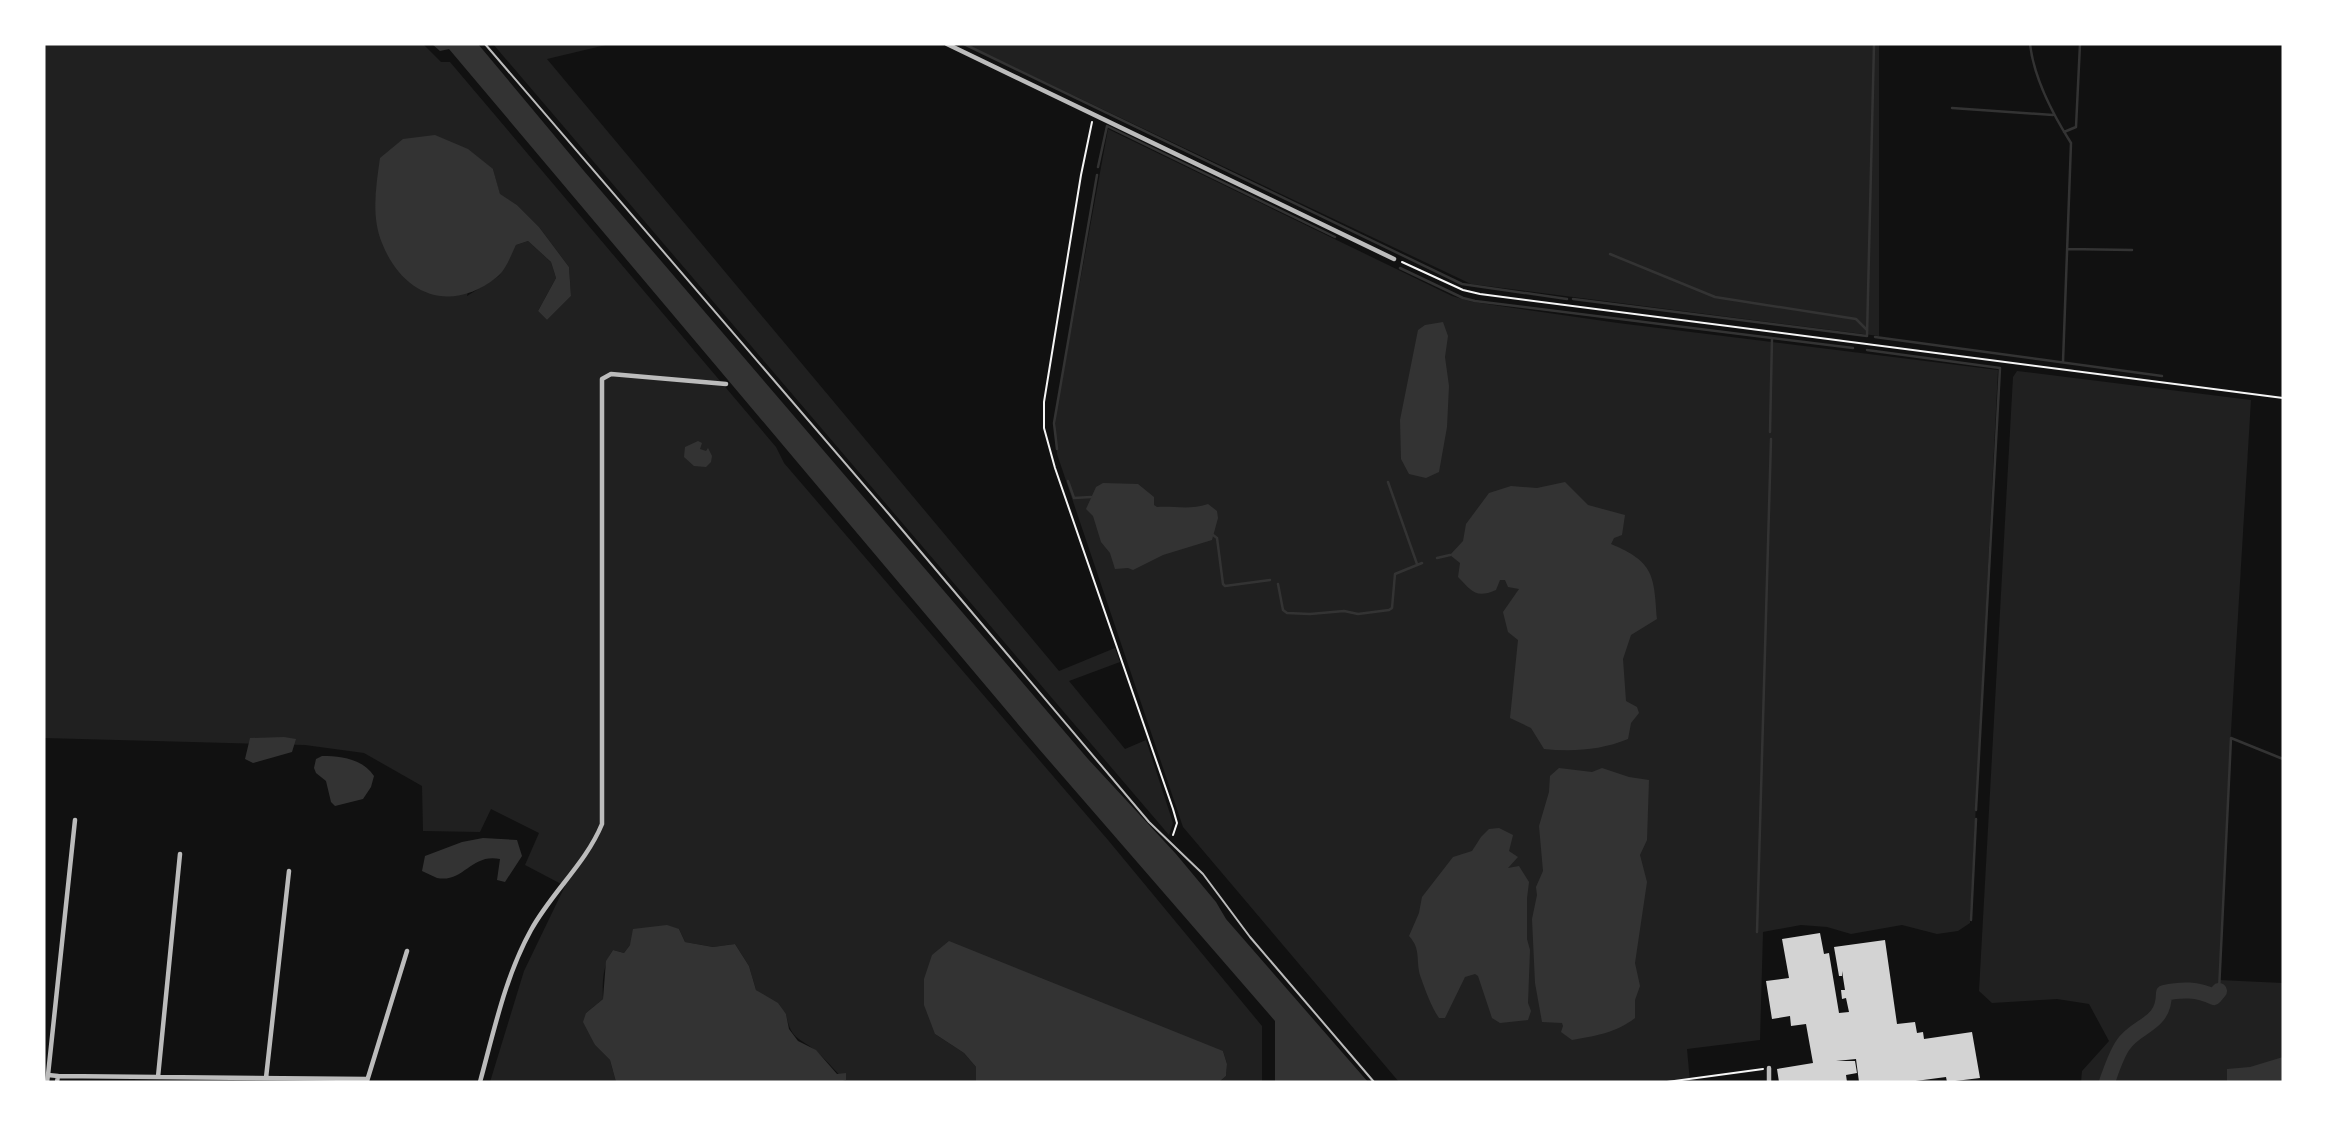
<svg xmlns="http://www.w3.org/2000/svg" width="2327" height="1126" viewBox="0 0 2327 1126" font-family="'Nunito Sans',sans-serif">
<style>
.green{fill:#202020;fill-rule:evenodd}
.water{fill:#333}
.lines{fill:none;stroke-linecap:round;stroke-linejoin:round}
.stream{stroke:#333;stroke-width:2.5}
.river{stroke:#333;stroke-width:16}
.building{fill:#d3d3d3}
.path{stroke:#f5f5f5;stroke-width:2}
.service{stroke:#bcbcbc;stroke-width:2}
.minor{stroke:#bcbcbc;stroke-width:4.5}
</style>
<rect width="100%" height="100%" fill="#111"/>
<path class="green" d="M44,44H423L441,62H450L776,447L784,463L1108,840L1262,1026V1082H1219L1226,1076L1227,1064L1223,1051L935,1034L964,1053L976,1067V1082H840L846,1080C835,1072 827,1060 817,1052C800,1037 791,1041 786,1014L756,990L749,966L735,944L713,947L685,942L679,929L630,945L624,953L613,950C603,965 602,981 603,999L586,1013L595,1045L610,1060L616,1082H490L524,971L565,886L525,865L539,833L491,809L480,832L423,831L422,786L364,753L305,745L44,738ZM493,169L500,195L517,205L539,227L569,267L571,296L547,320L538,311L556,278L551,262L528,241L516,245L499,276L467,296Z
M493,44H610L547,59L1059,671L1115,648L1120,662L1069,681L1125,749L1146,740L1173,823L1169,835Z
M965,44H1879V336L1471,284Z
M1108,129L1452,296L1473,302L1618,323L1998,370L1970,923L1958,931L1937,934L1902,925L1851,934L1827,927L1801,925L1763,932L1760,1040L1687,1049L1690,1082H1399L1183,827L1057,454L1055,418Z
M2017,371L2251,400L2230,748L2219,980L2283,983V1082H2081L2082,1071L2109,1041L2089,1004L2057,999L1992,1003L1979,991L2013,377Z"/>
<path class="water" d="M432,44H478L584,171L1088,759L1176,854L1216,902L1226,919L1368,1082H1275V1021L1039,749L449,49L440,51Z
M435,135L468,149L493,169L500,194L517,205L539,227L569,267L571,296L547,320L538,311L556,278L551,262L528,241L516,245C511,255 506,270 497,277C451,314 403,296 382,243C371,217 376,186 380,158L403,139Z
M1443,322L1448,336L1445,357L1449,386L1447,427L1439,472L1426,478L1409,474L1401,459L1400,420L1418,330L1425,325Z
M698,441L702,443L700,449L706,451L708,448L712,456L711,462L706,467L694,466L684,457L685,447Z
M1565,482L1588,505L1625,515L1622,535L1614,538L1611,544C1654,562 1654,575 1657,619L1631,635L1623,659L1626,701L1637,707L1639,713L1631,723L1628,739C1601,750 1573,752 1544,749L1531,728L1510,718L1518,640L1508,632L1503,612L1519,589L1508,587L1505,580H1500L1496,590C1475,599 1472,591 1458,577L1460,563L1450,555L1463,541L1466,524L1489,493L1511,486L1537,488Z
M1103,483L1138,484L1154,497V505L1157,507C1176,506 1190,510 1208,504L1217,511L1218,518L1212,540L1163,555L1133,570L1128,568L1115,569L1110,553L1101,542L1093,516L1086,509L1096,487Z
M284,737L296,739L292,752L253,763L245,759L250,738Z
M322,756C341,756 363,759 374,776L371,787L363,799L335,806L331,802L326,781L316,773L314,768L316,759Z
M1559,768L1592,772L1602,768L1629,777L1649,780L1647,840L1640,855L1647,882L1635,963L1640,986L1635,1000V1018C1616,1033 1594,1036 1572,1040L1561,1032L1563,1026L1562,1023L1542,1022L1535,983L1532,919L1537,895L1536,887L1543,871L1539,826L1549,792L1550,776Z
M1499,828L1513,835L1509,851L1518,857L1508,868L1519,866L1529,882L1527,898V939L1530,950L1528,1003L1531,1011L1528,1020L1500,1023L1492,1018L1478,976L1475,974L1465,977L1445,1018H1439C1431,1006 1426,992 1421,978C1415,961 1422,950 1409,936L1419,913L1422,897L1453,857L1472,851L1481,837L1489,829Z
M483,838L517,840L522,856L505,882L497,880L500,859C471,853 464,883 437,878C432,876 427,873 422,871L425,856L462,842Z
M667,925L679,929L685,942L713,947L735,944L749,966L756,990L778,1003L786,1014L789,1029L798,1041L816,1050L837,1074L846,1073V1080L840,1082H616L610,1060L595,1045L583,1022L586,1013L603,999L606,961L613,950L624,953L630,945L633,929Z
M949,941L1223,1051L1227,1064L1226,1076L1219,1082H976V1067L964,1053L935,1034L924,1005V979L932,955Z
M2283,1057V1082H2227V1069L2250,1067Z"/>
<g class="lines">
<path class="stream" d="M964,44L1462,284L1567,299
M2030,44C2034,79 2052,113 2071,143L2063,362
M1952,108L2053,115
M2064,132L2076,127L2080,44
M1098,167L1107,126L1335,237
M2067,249L2132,250
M1610,254L1715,297L1856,319L1867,330
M1400,268L1463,298L1475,301L1853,348
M1573,299L1867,336L1874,44
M1875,337L2162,376
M1867,350L2000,368L1976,810
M1770,432L1772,338
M1057,449L1054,423L1097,175
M1068,481L1074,498L1091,497
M1388,482L1417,564
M1213,535L1217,538L1223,584L1225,586L1270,580
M1437,558L1450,555
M1278,584L1283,610L1287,613L1310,614L1344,611L1358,614L1389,610L1392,608L1395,574L1422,563
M1971,920L1976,819
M1757,932L1771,439
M2219,991L2231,738L2283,759"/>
<path class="river" d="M2107,1082C2111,1071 2116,1055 2123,1045C2137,1024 2164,1026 2164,993C2182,989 2197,989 2214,997L2219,991"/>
</g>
<path class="building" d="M1820,933L1824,954L1829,953L1839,1013L1849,1012L1846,998L1842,999L1841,990H1845L1842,971V976H1839L1834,947L1885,940L1897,1024L1915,1022L1917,1033L1923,1032L1924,1039L1972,1032L1980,1078L1947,1082L1946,1077L1908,1082H1859L1856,1059L1836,1061H1855L1857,1073L1846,1075L1847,1082H1779L1777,1069L1813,1063L1806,1024L1791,1026L1790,1016L1772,1019L1766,981L1789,978L1782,939Z"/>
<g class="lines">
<path class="path" d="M1092,122L1081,175L1044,402V428L1055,468L1173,809L1177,823L1173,835
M1402,262L1463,290L1480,294L2283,398
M1667,1082L1763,1069"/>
<path class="service" d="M485,44L888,513L1149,822L1203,874L1250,937L1374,1082"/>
<path class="minor" d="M947,44L1394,259
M1769,1068V1082
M48,1075L75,820
M58,1076L367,1079
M158,1077L180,854
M266,1078L289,871
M367,1081L407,951
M47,1082L48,1075L58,1076L57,1082
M480,1082C494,1031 505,977 531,930C552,892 586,863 602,824V379L611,374L726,384"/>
</g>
<rect width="2327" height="1126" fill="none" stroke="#ffffff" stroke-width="91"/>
</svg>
